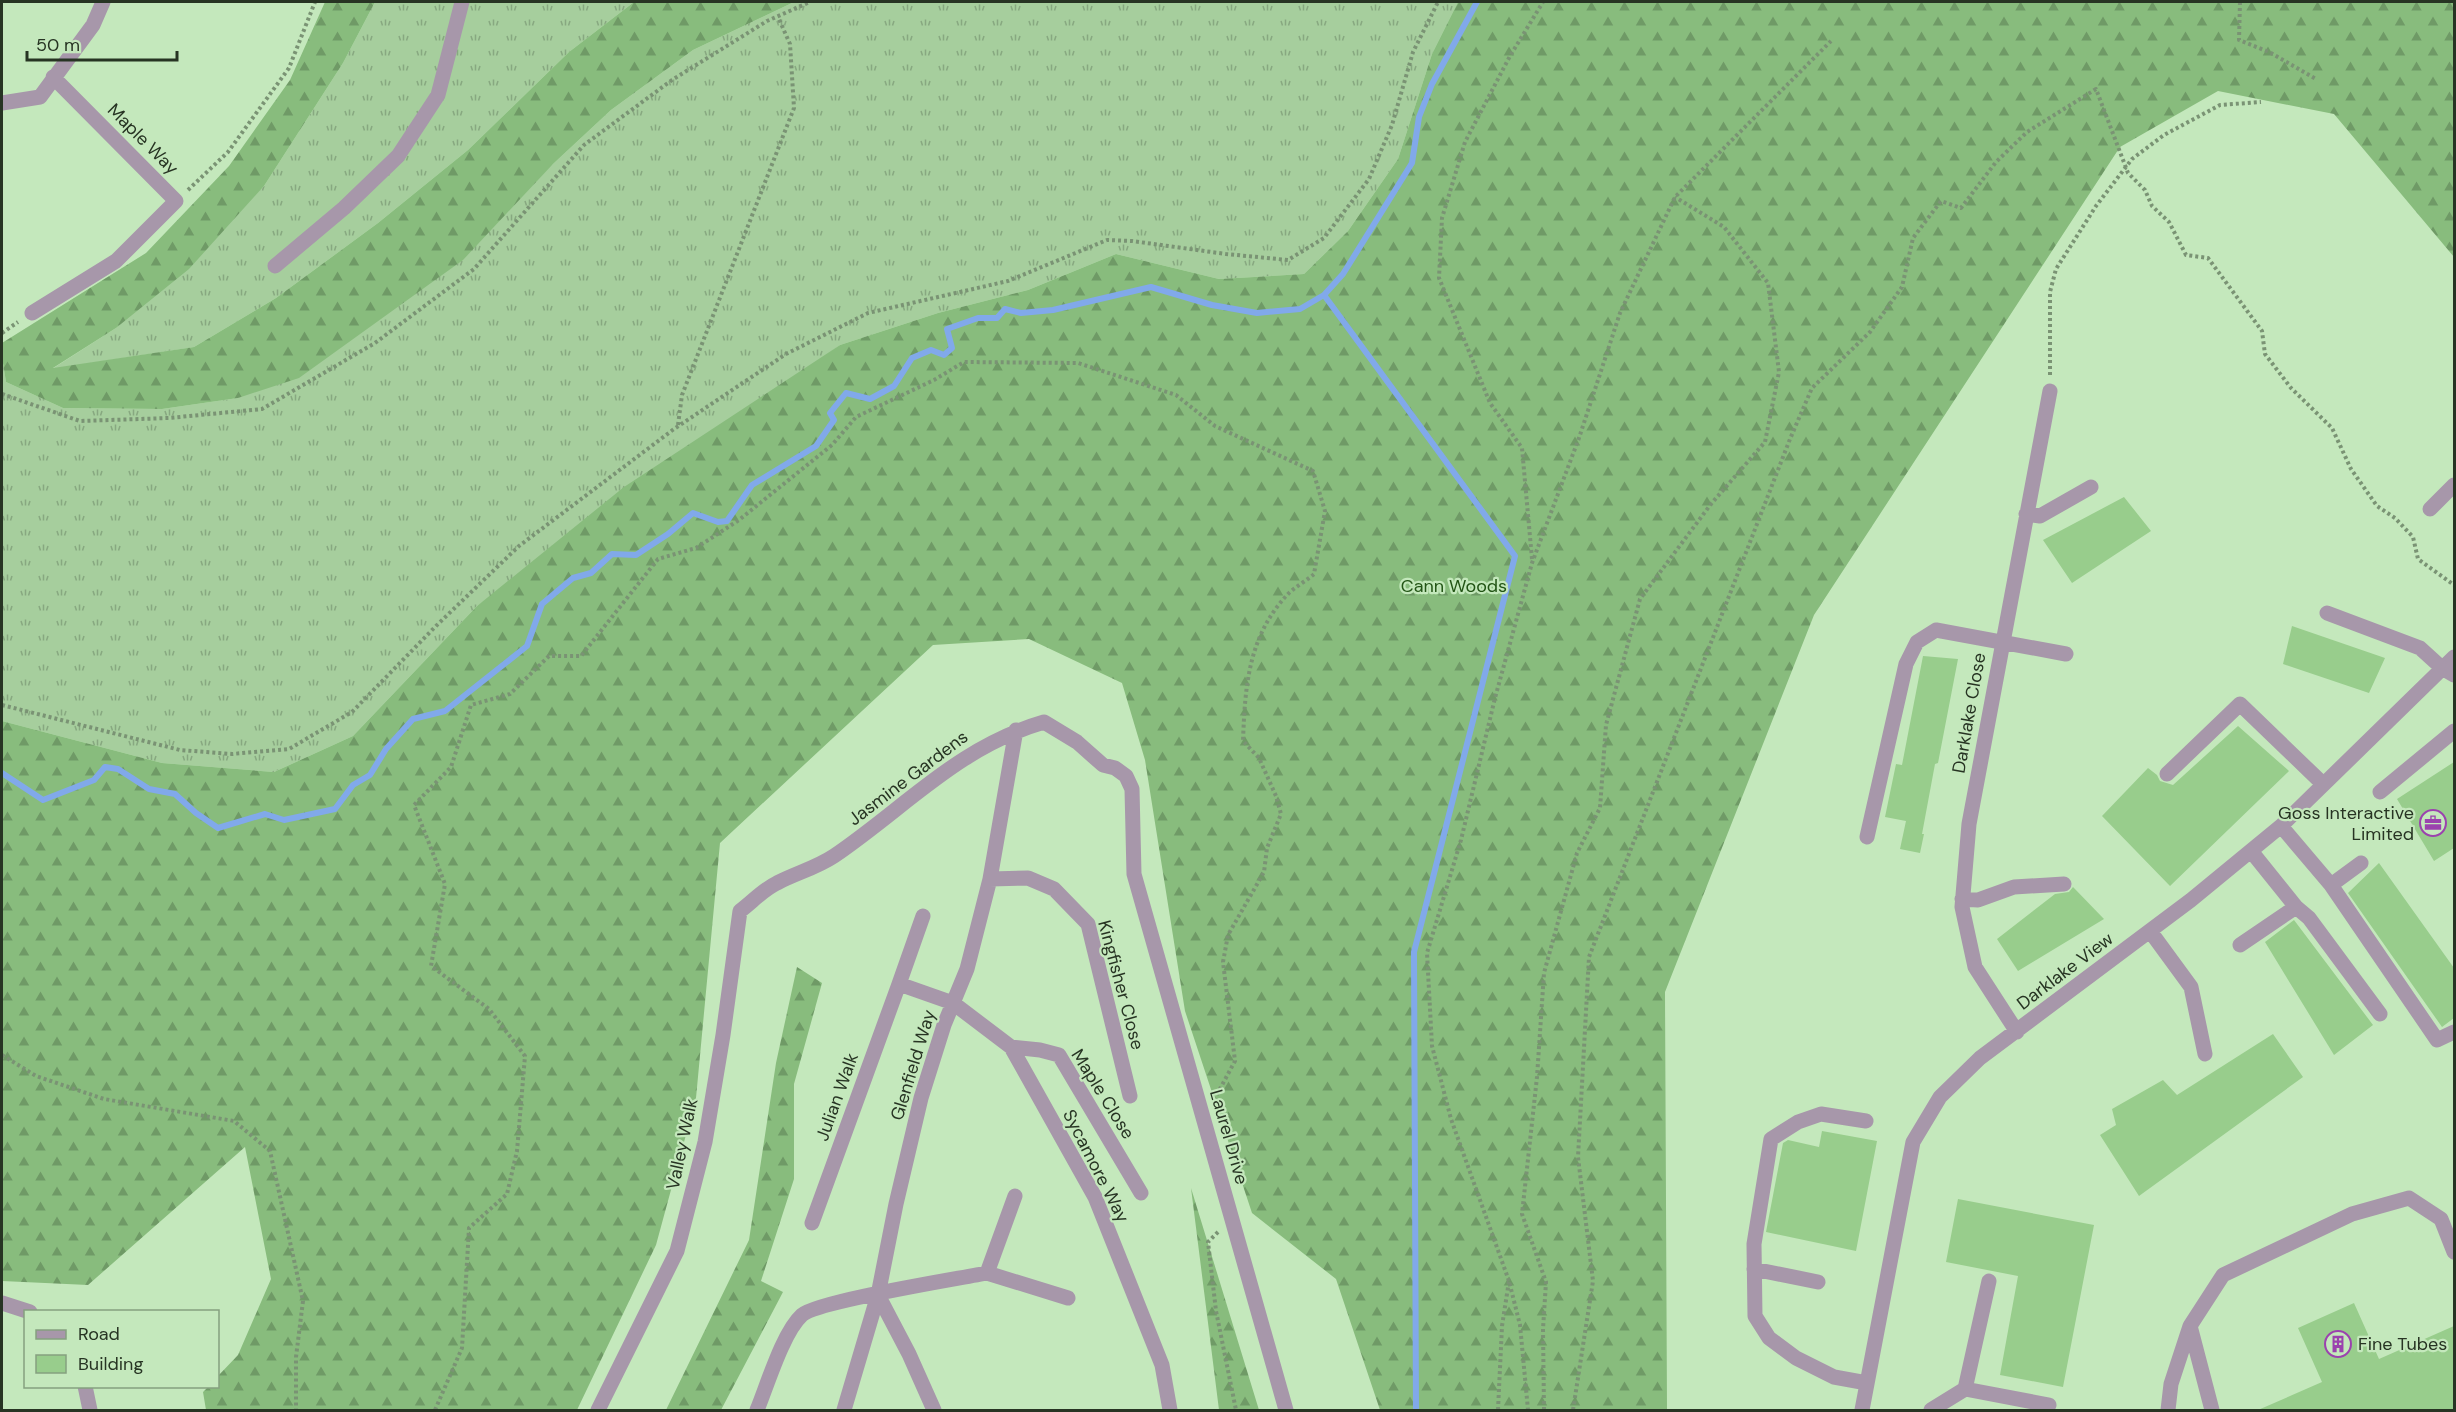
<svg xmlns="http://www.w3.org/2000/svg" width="2456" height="1412" viewBox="0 0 2456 1412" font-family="'DM Sans',sans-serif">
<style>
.grass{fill:url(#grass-tufts)}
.forest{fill:url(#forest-firs)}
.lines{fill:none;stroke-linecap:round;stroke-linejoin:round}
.stream{stroke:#81a9ea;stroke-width:6}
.building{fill:#98cd8c}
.path{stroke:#7a9374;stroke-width:4;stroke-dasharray:3 3;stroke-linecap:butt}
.minor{stroke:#a797aa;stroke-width:15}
.labels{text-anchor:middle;stroke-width:4.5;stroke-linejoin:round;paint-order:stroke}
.street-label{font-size:18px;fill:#273423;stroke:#c4e8bc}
.park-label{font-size:18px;fill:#225415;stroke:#c4e8bc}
.poi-label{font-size:18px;fill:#273423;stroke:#c4e8bc;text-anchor:end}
</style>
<defs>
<pattern id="grass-tufts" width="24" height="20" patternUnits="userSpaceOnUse" patternTransform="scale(1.5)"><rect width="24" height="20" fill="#a6ce9d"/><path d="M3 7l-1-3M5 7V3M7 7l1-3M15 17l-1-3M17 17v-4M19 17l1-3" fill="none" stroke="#87a880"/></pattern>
<pattern id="forest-firs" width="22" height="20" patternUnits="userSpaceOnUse" patternTransform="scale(1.5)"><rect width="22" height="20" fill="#88bc7d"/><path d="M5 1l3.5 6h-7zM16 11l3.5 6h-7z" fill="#6f9a66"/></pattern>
</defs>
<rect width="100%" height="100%" fill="#c4e8bc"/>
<path class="grass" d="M375,2H634L569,52L468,150L378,223L276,298L194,347L52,369L116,328L264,186L343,63Z
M794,2H1458L1432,54L1398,159L1348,231L1304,274L1219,279L1116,254L1028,290L938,313L840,345L477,606L353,736L274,772L162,763L2,721V357L6,382L63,408L162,409L238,398L553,164L611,110L693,50Z"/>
<path class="forest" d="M325,2H375L343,63L264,186L189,269L116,328L53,368L194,347L276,298L378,223L468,150L569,52L634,2H794L693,50L611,110L553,164L463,260L299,378L238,398L162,409L63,408L6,382L2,357V343L146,253L229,166L290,80Z
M1458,2H2454V257L2334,114L2218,91L2120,147L1814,615L1665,992L1667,1410H1380L1336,1279L1252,1213L1185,1011L1145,760L1122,683L1029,639L933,645L720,843L696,1098L656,1245L577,1410H206L203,1392L208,1387L218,1386V1376L238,1355L271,1279L245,1147L88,1285L2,1281V721L162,763L274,772L353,736L477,606L624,487L840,345L938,313L1028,290L1116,254L1219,279L1304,274L1348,231L1398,159L1432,54Z
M797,967L822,983L794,1084V1179L761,1281L783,1292L721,1410H666L749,1240L776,1063Z
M1191,1188L1259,1410H1219Z"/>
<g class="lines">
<path class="stream" d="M1324,295L1515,556L1414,952L1416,1410
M2,773L43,800L94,780L105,767L118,769L149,789L175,794L196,813L218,828L265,814L284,820L335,809L353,785L370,775L386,749L413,719L445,711L527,646L542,604L573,578L591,573L612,554L636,555L668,534L693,513L718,522L727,521L752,485L816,446L834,420L830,413L846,393L870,399L894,386L912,358L931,350L944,355L952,348L947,329L978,318H997L1005,309L1021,313L1053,310L1151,287L1212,305L1257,313L1300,309L1324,295L1343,274L1412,163L1419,117L1432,84L1477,2"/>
</g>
<path class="building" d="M2124,497L2151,531L2072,583L2043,540Z
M2292,626L2385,658L2369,693L2283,664Z
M1923,656L1958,659L1938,763L1935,764L1922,834H1924L1920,853L1900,849L1906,821L1885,817L1896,764L1902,765Z
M2238,726L2289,771L2170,886L2102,816L2148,768L2157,775L2160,781L2173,785Z
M2454,762V848L2434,861L2397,799Z
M2379,863L2454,968V1018L2442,1027L2348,893Z
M2073,887L2104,919L2018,971L1997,939L2055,894L2069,892Z
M2294,920L2373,1025L2334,1055L2265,942Z
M2273,1034L2303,1077L2139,1196L2100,1135L2116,1125L2112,1109L2163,1080L2177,1095Z
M1822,1131L1877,1141L1856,1251L1766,1232L1783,1143L1788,1140L1819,1147Z
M1958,1199L2094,1225L2063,1387L2000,1375L2018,1276L1946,1262Z
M2354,1303L2379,1359L2454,1326V1410H2258L2322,1382L2298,1328Z"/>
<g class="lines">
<path class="path" d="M2240,2L2239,40L2269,52L2316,79
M188,190L228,152L289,68L315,2
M2,333L18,322
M2050,375V292L2056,269L2096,206L2132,159L2164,135L2220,105L2261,102
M2,394L80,421L169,418L262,409L375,343L474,269L584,145L672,80L767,21L810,2
M678,425L682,395L794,108L790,44L778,17
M1532,559L1522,448L1490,403L1439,278L1442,218L1465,142L1510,56L1543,2
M2,705L180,750L232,754L289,749L352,712L436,626L519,546L674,429L786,354L868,313L1008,281L1107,240L1132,241L1226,254L1288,260L1324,238L1369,179L1392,125L1413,52L1438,2
M2,1055L36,1076L104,1099L234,1121L270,1151L303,1301L296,1357V1410
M1218,1232L1208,1242L1216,1311L1236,1410
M1509,1281L1451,1119L1432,1046L1427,953L1461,840L1495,698L1532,563L1579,438L1620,313L1675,197L1831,41
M435,1410L462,1348L469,1228L507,1194L517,1151L525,1056L489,1009L431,966L445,884L414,805L451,767L471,705L510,694L549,656H581L658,559L696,548L739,520L832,445L856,417L934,380L964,362L1078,363L1176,395L1215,426L1313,471L1325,511L1314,574C1306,581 1295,587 1288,594C1248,636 1245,687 1243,741L1259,758L1276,796L1281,814L1267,848L1264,872L1228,935L1223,962L1235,1061L1215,1098
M1498,1410L1502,1326L1509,1281L1520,1325L1528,1410
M1544,1410L1543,1329L1546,1282L1522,1214L1537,1077L1544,973L1577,853L1600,808L1606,725L1640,599L1711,504L1765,442L1779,372L1768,283L1724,227L1675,197
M1573,1410L1593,1281L1578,1157L1589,957L1790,439L1812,388L1870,332L1902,287L1913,238L1941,201L1961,208L1996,162L2027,132L2096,89L2128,173L2145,190L2152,206L2169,222L2186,255L2208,258L2262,331L2265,354L2291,388L2332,428L2351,469L2377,506L2395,518L2413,537L2418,559L2454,585"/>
<path class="minor" d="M2,103L40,97L93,25L103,2
M275,266L344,208L398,156L438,95L462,2
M32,313L116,261L176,201L53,77
M2430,509L2454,485
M2026,514L2040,516L2091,487
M2327,613L2420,648L2442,668L2454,675
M2167,774L2240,704L2323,784
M2380,792L2454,731
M2281,826L2331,885L2361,863
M1867,837L1906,664L1917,642L1936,630L2066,654
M2251,851L2296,907L2309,918L2380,1014
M990,879L1028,878L1054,889L1088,924L1130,1096
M2331,885L2437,1040L2454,1032
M1962,899L1978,900L2014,887L2064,884
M2150,931L2191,987L2205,1054
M2240,945L2296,907
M899,984L923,916
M2017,1032L1975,967L1962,907L1969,824L2050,391
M1011,1047L1040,1050L1059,1055L1141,1193
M1866,1121L1821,1114L1798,1122L1771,1139L1754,1244L1755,1316L1769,1338L1796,1358L1834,1377L1867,1383
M812,1223L899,984L953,1003L1011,1047L1095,1197L1162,1365L1170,1410
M1754,1269L1818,1282
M987,1273L1068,1298
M878,1295L909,1354L934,1410
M2,1303L30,1312
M85,1386L90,1410
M1965,1389L2049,1405
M598,1410L677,1251L705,1142L723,1035L740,911C752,902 764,889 777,883C796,873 816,868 834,856C906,807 958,747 1044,722L1077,742L1103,765L1115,768L1126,776L1132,789L1134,874L1286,1410
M757,1410C767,1386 783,1332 802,1315C818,1301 957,1279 987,1273L1015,1196
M844,1410L878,1295L896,1204L921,1098L944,1025L967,969L990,879L1016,730
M1862,1410L1913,1142L1940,1097L1980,1058L2191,900L2281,826L2454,657
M1931,1410L1965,1389L1989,1281
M2168,1410L2171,1384L2190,1326
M2212,1410L2190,1326L2223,1275L2352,1214L2409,1198L2441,1219L2454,1252"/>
</g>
<defs>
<symbol id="office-ring" viewBox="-11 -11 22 22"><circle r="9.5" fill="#c4e8bc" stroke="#9b42ae" stroke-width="1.5"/><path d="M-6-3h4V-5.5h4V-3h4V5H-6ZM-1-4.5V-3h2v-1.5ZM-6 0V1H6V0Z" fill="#9b42ae"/></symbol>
<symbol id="building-ring" viewBox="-11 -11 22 22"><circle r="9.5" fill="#c4e8bc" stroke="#9b42ae" stroke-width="1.5"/><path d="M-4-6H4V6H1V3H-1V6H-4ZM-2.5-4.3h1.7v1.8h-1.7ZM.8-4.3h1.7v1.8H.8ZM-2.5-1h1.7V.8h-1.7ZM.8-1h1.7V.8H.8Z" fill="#9b42ae"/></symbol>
</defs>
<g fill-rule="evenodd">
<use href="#office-ring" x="2418" y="808" width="30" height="30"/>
<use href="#building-ring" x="2323" y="1329" width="30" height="30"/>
</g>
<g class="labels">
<g class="street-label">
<text transform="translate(143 139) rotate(45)" y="6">Maple Way</text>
<text transform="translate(1969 713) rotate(-80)" y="6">Darklake Close</text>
<text transform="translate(908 778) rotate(-37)" y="6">Jasmine Gardens</text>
<text transform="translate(2065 971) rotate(-37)" y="6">Darklake View</text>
<text transform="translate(1121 985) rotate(75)" y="6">Kingfisher Close</text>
<text transform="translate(913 1065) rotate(-73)" y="6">Glenfield Way</text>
<text transform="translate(1103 1094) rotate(58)" y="6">Maple Close</text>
<text transform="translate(837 1097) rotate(-70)" y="6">Julian Walk</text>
<text transform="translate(1229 1137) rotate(74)" y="6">Laurel Drive</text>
<text transform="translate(682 1144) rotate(-78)" y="6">Valley Walk</text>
<text transform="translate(1096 1166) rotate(63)" y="6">Sycamore Way</text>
</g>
<g class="park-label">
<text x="1454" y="592">Cann Woods</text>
</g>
<g class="poi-label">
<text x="2414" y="819">Goss Interactive<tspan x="2414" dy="21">Limited</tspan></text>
<text x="2358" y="1350" text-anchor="start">Fine Tubes</text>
</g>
</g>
<rect width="2456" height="1412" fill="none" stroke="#273423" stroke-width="6"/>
<rect x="24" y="1310" width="195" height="78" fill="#c4e8bc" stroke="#85a07f" stroke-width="1.5"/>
<rect x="36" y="1330" width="30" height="9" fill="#a797aa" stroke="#85a07f" stroke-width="1.5"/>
<text x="78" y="1340" font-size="18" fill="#273423">Road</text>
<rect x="36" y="1355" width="30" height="18" fill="#98cd8c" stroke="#85a07f" stroke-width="1.5"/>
<text x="78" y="1370" font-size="18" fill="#273423">Building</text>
<path d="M27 51v9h150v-9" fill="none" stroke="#273423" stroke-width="3"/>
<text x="36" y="51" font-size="18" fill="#273423" stroke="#c4e8bc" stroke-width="4.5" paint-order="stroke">50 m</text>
</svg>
